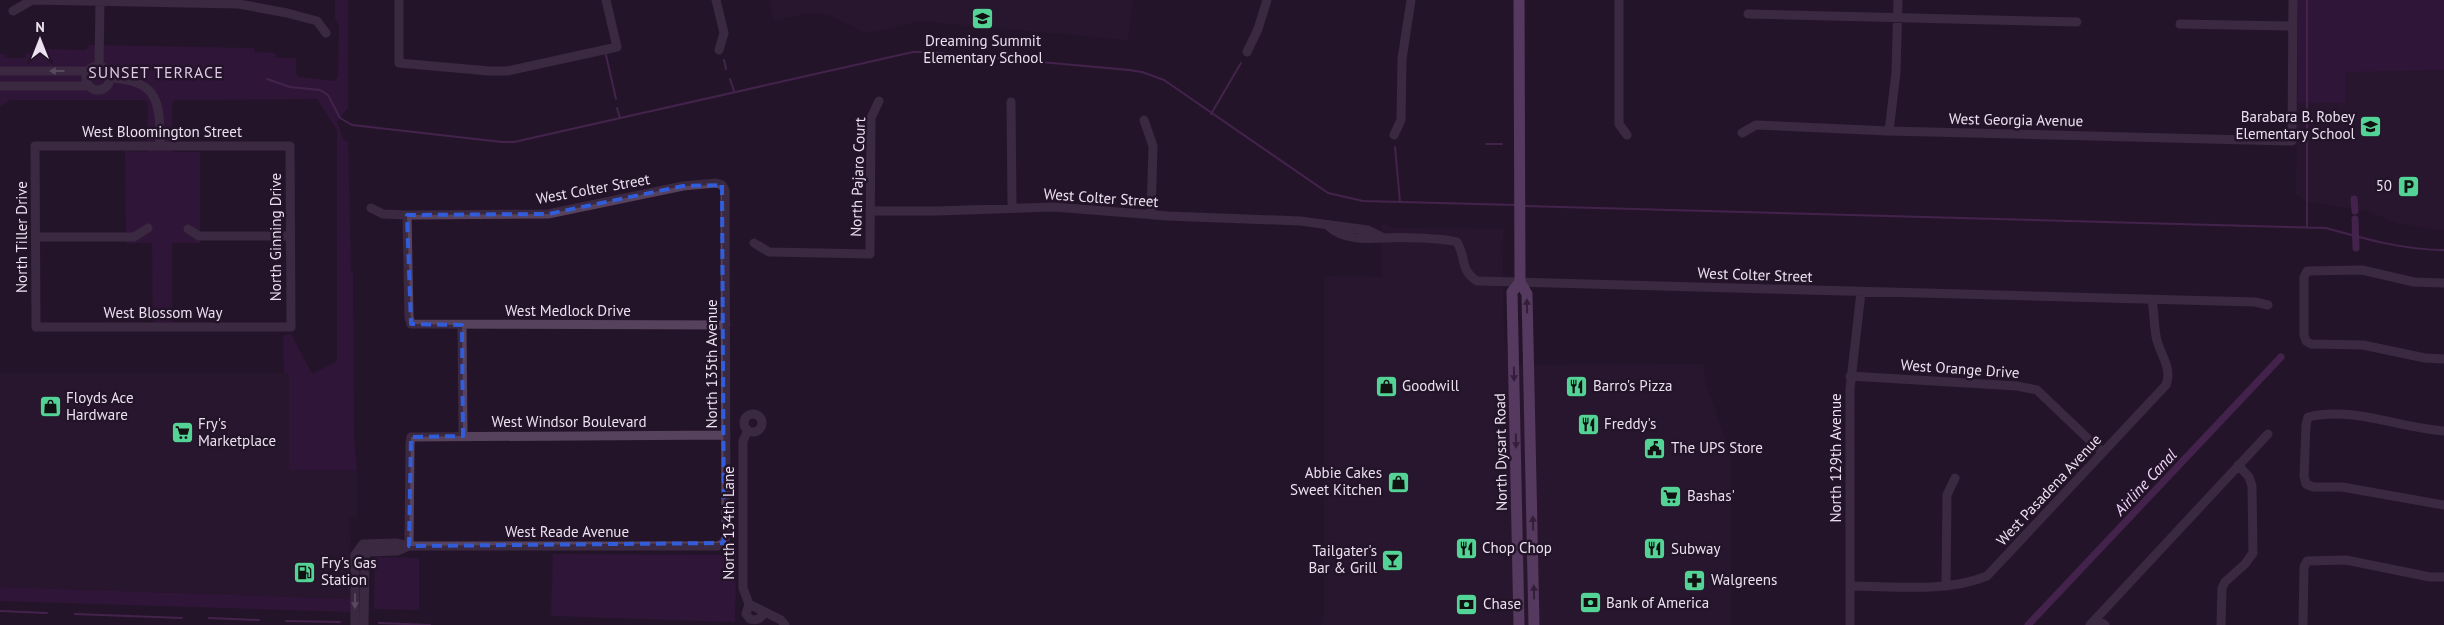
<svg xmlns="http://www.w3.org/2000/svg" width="2444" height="625" viewBox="0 0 2444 625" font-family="'PT Sans',sans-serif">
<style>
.built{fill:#2e1934}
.green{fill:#3d1748}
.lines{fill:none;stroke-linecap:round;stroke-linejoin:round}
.stream{stroke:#683677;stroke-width:2}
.canal{stroke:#683677;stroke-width:7}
.minor{stroke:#57425d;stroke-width:9}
.major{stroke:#9366a0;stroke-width:11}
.oneway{fill:#9a8a9f}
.oneway2{fill:#452d4d}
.marked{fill:none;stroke:#325dda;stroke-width:4;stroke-dasharray:10 6;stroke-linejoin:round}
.labels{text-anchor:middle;stroke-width:5;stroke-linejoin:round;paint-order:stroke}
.poi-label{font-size:15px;fill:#ece1f0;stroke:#241429;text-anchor:start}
.street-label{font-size:15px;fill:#ece1f0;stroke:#241429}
.neighbourhood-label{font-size:16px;letter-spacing:1px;fill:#dfc9e6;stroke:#241429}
.water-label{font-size:16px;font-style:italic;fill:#f0d4f9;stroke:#241429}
</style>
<rect width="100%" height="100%" fill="#241429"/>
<path class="built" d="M769,0H1132L1128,40L921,21L866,33L829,15L807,13L774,21Z
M2298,0H2444V229H2430L2397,223L2364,210L2306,202L2296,194Z
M1382,223L1394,228L1504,229L1502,246L1504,339L1509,365L1704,364L1705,381L1731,456V625H1321L1324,611V276L1382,277Z
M0,373H289V470H357V517L350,518L351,599L0,587Z"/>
<path class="green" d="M335,0H348V108L337,121L343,139L348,142L351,269L353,274L354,439L357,470H289V373H284L283,336L291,334L312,374L337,361V130L317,99L175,100L172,103V152H200V243H172V322H153L152,243H126L125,151L147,152L148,103L144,100H10L0,107V54H5V58H26V53L47,54V49L86,50L89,45L254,48L255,52L275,53L276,58H296V74L299,77L335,81L338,77L339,25L335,18Z
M2298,0H2444V70L2345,72V103H2298Z
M553,554L736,555L735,622L551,616Z
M375,557L419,558V610L374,609Z
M0,587L351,599V612L0,601Z"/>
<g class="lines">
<path class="stream" d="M606,55L616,99
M724,60L726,69
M267,79L290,87L320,90L328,95L340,118L352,125L502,142H514L913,52H929L1129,70L1142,72L1164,80L1328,193L1363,201L1516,205
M730,79L734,91
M617,108L620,118
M1211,114L1241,63
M1486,144H1502
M1395,147L1400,202
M1524,206L2326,228C2365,239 2404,250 2444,250
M2307,228V0
M0,611L47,613
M75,614L182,618
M209,618L259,620
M286,621L340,622
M379,623L430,625"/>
<path class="canal" d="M2354,199L2355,211
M2355,219L2356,248
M2028,625L2281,357"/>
<path class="minor" d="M399,0V63L489,71H507L617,47L606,0
M716,0L724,33L719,50
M1619,0V124L1627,135
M13,11L32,0L239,4L287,13L317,21L326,33
M1748,14L2077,22
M2180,24L2293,26
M1247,52L1258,29L1267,0
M86 78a12 12 0 1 1 24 0a12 12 0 1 1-24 0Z
M99,66L100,2
M0,71H88
M110,78C160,80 160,104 160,146
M0,86H88
M1011,102L1012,207
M1144,120L1153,146L1151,215
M1889,131L1896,73L1898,0
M1742,133L1756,125L1889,131L2292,141L2293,0
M1394,135L1401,120L1402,59L1411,0
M35,146H290L291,327H36Z
M870,211H937L1054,207L1168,216L1300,221L1368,230L1384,238
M407,215L409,317L411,324L726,325
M1328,226C1343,240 1365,239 1384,238C1400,237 1442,238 1457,242C1467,259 1459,269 1477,281L2255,302L2268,305
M188,229L199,236H290
M36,237H134L148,228
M754,243L769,252L870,254L871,118L879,101
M2444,283L2414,282L2362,270L2307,271L2304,277V335L2306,341L2311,344L2363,345L2425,358L2444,359
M462,325L463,436
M1850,376L2017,386L2037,390L2102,452
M744 423a9 9 0 1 1 18 0a9 9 0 1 1-18 0Z
M748,430L743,441V588L749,604L781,620L785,625
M2444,431C2399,428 2353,406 2308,417L2306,425L2304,476L2306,484L2313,487H2342L2444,505
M363,544L397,543L409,546H718L724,543L726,537L725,190L722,185L716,183L683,186L548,214L407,215L383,214L371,208
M409,546L410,444L411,437L726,435
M368,552L397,551L409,546
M1850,586C1895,586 1945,593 1987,576L2166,385C2173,367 2159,354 2156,336C2154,324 2154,312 2152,300
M1946,586L1947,495L1955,478
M749,604L746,614L750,619C757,621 761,619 764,612
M2096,619L2105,625
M355,625V555L363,544
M364,625L365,556L368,552
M1850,625V389L1861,292
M2090,625L2268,434
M2221,625L2222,588L2225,582L2245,564L2253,553L2252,486L2249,477L2238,465
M2303,625L2304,567L2307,561L2346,560L2430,577H2444"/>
<path class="major" d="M1519,0L1520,282L1527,294L1534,625
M1519,625L1512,292L1520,282"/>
</g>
<defs><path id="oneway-solid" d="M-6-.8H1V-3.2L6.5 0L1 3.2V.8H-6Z" transform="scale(1.25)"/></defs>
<g class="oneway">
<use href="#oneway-solid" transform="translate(57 71) rotate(180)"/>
<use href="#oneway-solid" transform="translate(355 601) rotate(90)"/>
</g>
<g class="oneway2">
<use href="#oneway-solid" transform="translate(1527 306) rotate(-91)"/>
<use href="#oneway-solid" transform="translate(1514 374) rotate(89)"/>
<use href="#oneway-solid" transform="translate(1516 441) rotate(89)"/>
<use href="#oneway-solid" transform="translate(1533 523) rotate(-92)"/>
<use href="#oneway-solid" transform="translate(1534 592) rotate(-91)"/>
</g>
<path d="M0 0H2444V625H0ZM722,185L724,543L409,546L411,437L463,436L462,325L411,324L407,215L548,214L683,186Z" fill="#241429" fill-opacity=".55" fill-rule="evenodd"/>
<path class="marked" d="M722,185L724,543L409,546L411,437L463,436L462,325L411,324L407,215L548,214L683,186Z"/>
<defs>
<symbol id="school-square" viewBox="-11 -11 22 22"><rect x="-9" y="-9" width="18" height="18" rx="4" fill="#53d396" stroke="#241429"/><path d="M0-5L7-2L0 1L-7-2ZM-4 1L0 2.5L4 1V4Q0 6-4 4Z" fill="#111"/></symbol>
<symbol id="parking-square" viewBox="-11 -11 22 22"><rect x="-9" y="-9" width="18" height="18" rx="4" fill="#53d396" stroke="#241429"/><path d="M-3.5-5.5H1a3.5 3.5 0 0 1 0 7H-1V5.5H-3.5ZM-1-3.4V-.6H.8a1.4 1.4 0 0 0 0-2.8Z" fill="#111"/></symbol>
<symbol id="shop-square" viewBox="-11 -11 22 22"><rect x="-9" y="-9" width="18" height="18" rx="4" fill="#53d396" stroke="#241429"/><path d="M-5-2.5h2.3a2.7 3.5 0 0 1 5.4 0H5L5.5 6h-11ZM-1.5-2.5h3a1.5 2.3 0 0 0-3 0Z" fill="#111"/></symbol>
<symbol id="restaurant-square" viewBox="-11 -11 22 22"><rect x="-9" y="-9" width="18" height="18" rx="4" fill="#53d396" stroke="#241429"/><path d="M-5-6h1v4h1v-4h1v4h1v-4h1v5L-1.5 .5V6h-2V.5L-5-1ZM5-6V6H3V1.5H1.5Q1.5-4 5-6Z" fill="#111"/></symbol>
<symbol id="supermarket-square" viewBox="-11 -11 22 22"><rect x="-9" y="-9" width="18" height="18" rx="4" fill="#53d396" stroke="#241429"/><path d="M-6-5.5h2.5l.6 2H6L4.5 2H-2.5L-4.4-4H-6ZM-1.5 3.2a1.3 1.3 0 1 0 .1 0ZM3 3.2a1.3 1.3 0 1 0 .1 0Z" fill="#111"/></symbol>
<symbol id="civic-square" viewBox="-11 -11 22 22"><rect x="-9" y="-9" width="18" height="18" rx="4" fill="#53d396" stroke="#241429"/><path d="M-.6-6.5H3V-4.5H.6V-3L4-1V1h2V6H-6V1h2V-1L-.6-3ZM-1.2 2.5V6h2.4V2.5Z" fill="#111"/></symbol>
<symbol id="bar-square" viewBox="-11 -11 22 22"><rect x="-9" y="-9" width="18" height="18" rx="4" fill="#53d396" stroke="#241429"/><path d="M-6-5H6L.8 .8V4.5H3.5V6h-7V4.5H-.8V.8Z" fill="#111"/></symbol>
<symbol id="fuel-square" viewBox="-11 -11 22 22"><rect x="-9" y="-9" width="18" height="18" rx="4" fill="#53d396" stroke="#241429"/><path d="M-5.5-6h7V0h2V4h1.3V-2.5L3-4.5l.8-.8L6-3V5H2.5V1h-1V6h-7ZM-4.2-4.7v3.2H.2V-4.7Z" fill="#111"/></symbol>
<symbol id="pharmacy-square" viewBox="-11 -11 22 22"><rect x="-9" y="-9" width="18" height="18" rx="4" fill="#53d396" stroke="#241429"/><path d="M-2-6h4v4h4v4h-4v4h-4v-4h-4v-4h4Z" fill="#111"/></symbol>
<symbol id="bank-square" viewBox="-11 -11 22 22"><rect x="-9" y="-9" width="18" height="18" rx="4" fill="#53d396" stroke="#241429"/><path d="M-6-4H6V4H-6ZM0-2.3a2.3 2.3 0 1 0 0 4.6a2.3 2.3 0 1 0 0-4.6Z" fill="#111"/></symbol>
</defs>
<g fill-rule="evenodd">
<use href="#school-square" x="970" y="6" width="25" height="25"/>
<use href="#school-square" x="2358" y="114" width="25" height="25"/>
<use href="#parking-square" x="2396" y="174" width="25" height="25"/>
<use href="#shop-square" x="1374" y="374" width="25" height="25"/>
<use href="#restaurant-square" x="1564" y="374" width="25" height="25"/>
<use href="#shop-square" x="38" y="394" width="25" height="25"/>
<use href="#restaurant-square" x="1576" y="412" width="25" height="25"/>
<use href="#supermarket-square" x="170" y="420" width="25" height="25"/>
<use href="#civic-square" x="1642" y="436" width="25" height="25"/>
<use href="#shop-square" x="1386" y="470" width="25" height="25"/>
<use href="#supermarket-square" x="1658" y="484" width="25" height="25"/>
<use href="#restaurant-square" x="1454" y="536" width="25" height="25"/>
<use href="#restaurant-square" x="1642" y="536" width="25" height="25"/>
<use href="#bar-square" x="1380" y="548" width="25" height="25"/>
<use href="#fuel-square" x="292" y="560" width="25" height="25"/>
<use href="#pharmacy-square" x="1682" y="568" width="25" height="25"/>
<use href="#bank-square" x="1578" y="590" width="25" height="25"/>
<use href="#bank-square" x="1454" y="592" width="25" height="25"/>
</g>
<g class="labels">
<g class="poi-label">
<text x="983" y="46" text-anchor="middle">Dreaming Summit<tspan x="983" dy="17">Elementary School</tspan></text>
<text x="2355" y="122" text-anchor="end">Barabara B. Robey<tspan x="2355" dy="17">Elementary School</tspan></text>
<text x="2392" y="191" text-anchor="end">50</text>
<text x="1402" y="391">Goodwill</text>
<text x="1593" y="391">Barro's Pizza</text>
<text x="66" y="403">Floyds Ace<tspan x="66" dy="17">Hardware</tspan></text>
<text x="198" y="429">Fry's<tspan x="198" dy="17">Marketplace</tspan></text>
<text x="1604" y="429">Freddy's</text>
<text x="1671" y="453">The UPS Store</text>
<text x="1382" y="478" text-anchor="end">Abbie Cakes<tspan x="1382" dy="17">Sweet Kitchen</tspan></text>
<text x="1687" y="501">Bashas'</text>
<text x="1482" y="553">Chop Chop</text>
<text x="1671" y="554">Subway</text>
<text x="1377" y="556" text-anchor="end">Tailgater's<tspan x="1377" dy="17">Bar &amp; Grill</tspan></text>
<text x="321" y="568">Fry's Gas<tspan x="321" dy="17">Station</tspan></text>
<text x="1711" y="585">Walgreens</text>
<text x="1606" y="608">Bank of America</text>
<text x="1483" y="609">Chase</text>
</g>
<g class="street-label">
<text transform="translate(2016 120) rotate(1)" y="5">West Georgia Avenue</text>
<text x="162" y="137">West Bloomington Street</text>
<text transform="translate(858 177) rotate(-88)" y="5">North Pajaro Court</text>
<text transform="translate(593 189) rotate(-10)" y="5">West Colter Street</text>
<text transform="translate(1101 198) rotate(4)" y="5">West Colter Street</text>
<text transform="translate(22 237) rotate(-90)" y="5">North Tiller Drive</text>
<text transform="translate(276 237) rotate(-90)" y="5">North Ginning Drive</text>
<text transform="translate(1755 275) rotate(2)" y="5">West Colter Street</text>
<text x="568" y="316">West Medlock Drive</text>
<text x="163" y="318">West Blossom Way</text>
<text transform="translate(712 364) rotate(-90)" y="5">North 135th Avenue</text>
<text transform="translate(1960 369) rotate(4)" y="5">West Orange Drive</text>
<text x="569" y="427">West Windsor Boulevard</text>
<text transform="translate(1501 452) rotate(-91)" y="5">North Dysart Road</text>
<text transform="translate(1836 458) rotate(-90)" y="5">North 129th Avenue</text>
<text transform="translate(2049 490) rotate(-47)" y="5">West Pasadena Avenue</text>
<text transform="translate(729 523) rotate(-90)" y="5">North 134th Lane</text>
<text x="567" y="537">West Reade Avenue</text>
</g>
<g class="neighbourhood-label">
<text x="156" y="78">SUNSET TERRACE</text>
</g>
<g class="water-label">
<text transform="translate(2145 482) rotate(-47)" y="6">Airline Canal</text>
</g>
</g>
<g transform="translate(40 40)" stroke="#241429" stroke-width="4" paint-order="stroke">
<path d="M0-4L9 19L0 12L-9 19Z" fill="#ece1f0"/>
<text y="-8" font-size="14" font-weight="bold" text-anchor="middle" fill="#ece1f0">N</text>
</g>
</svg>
